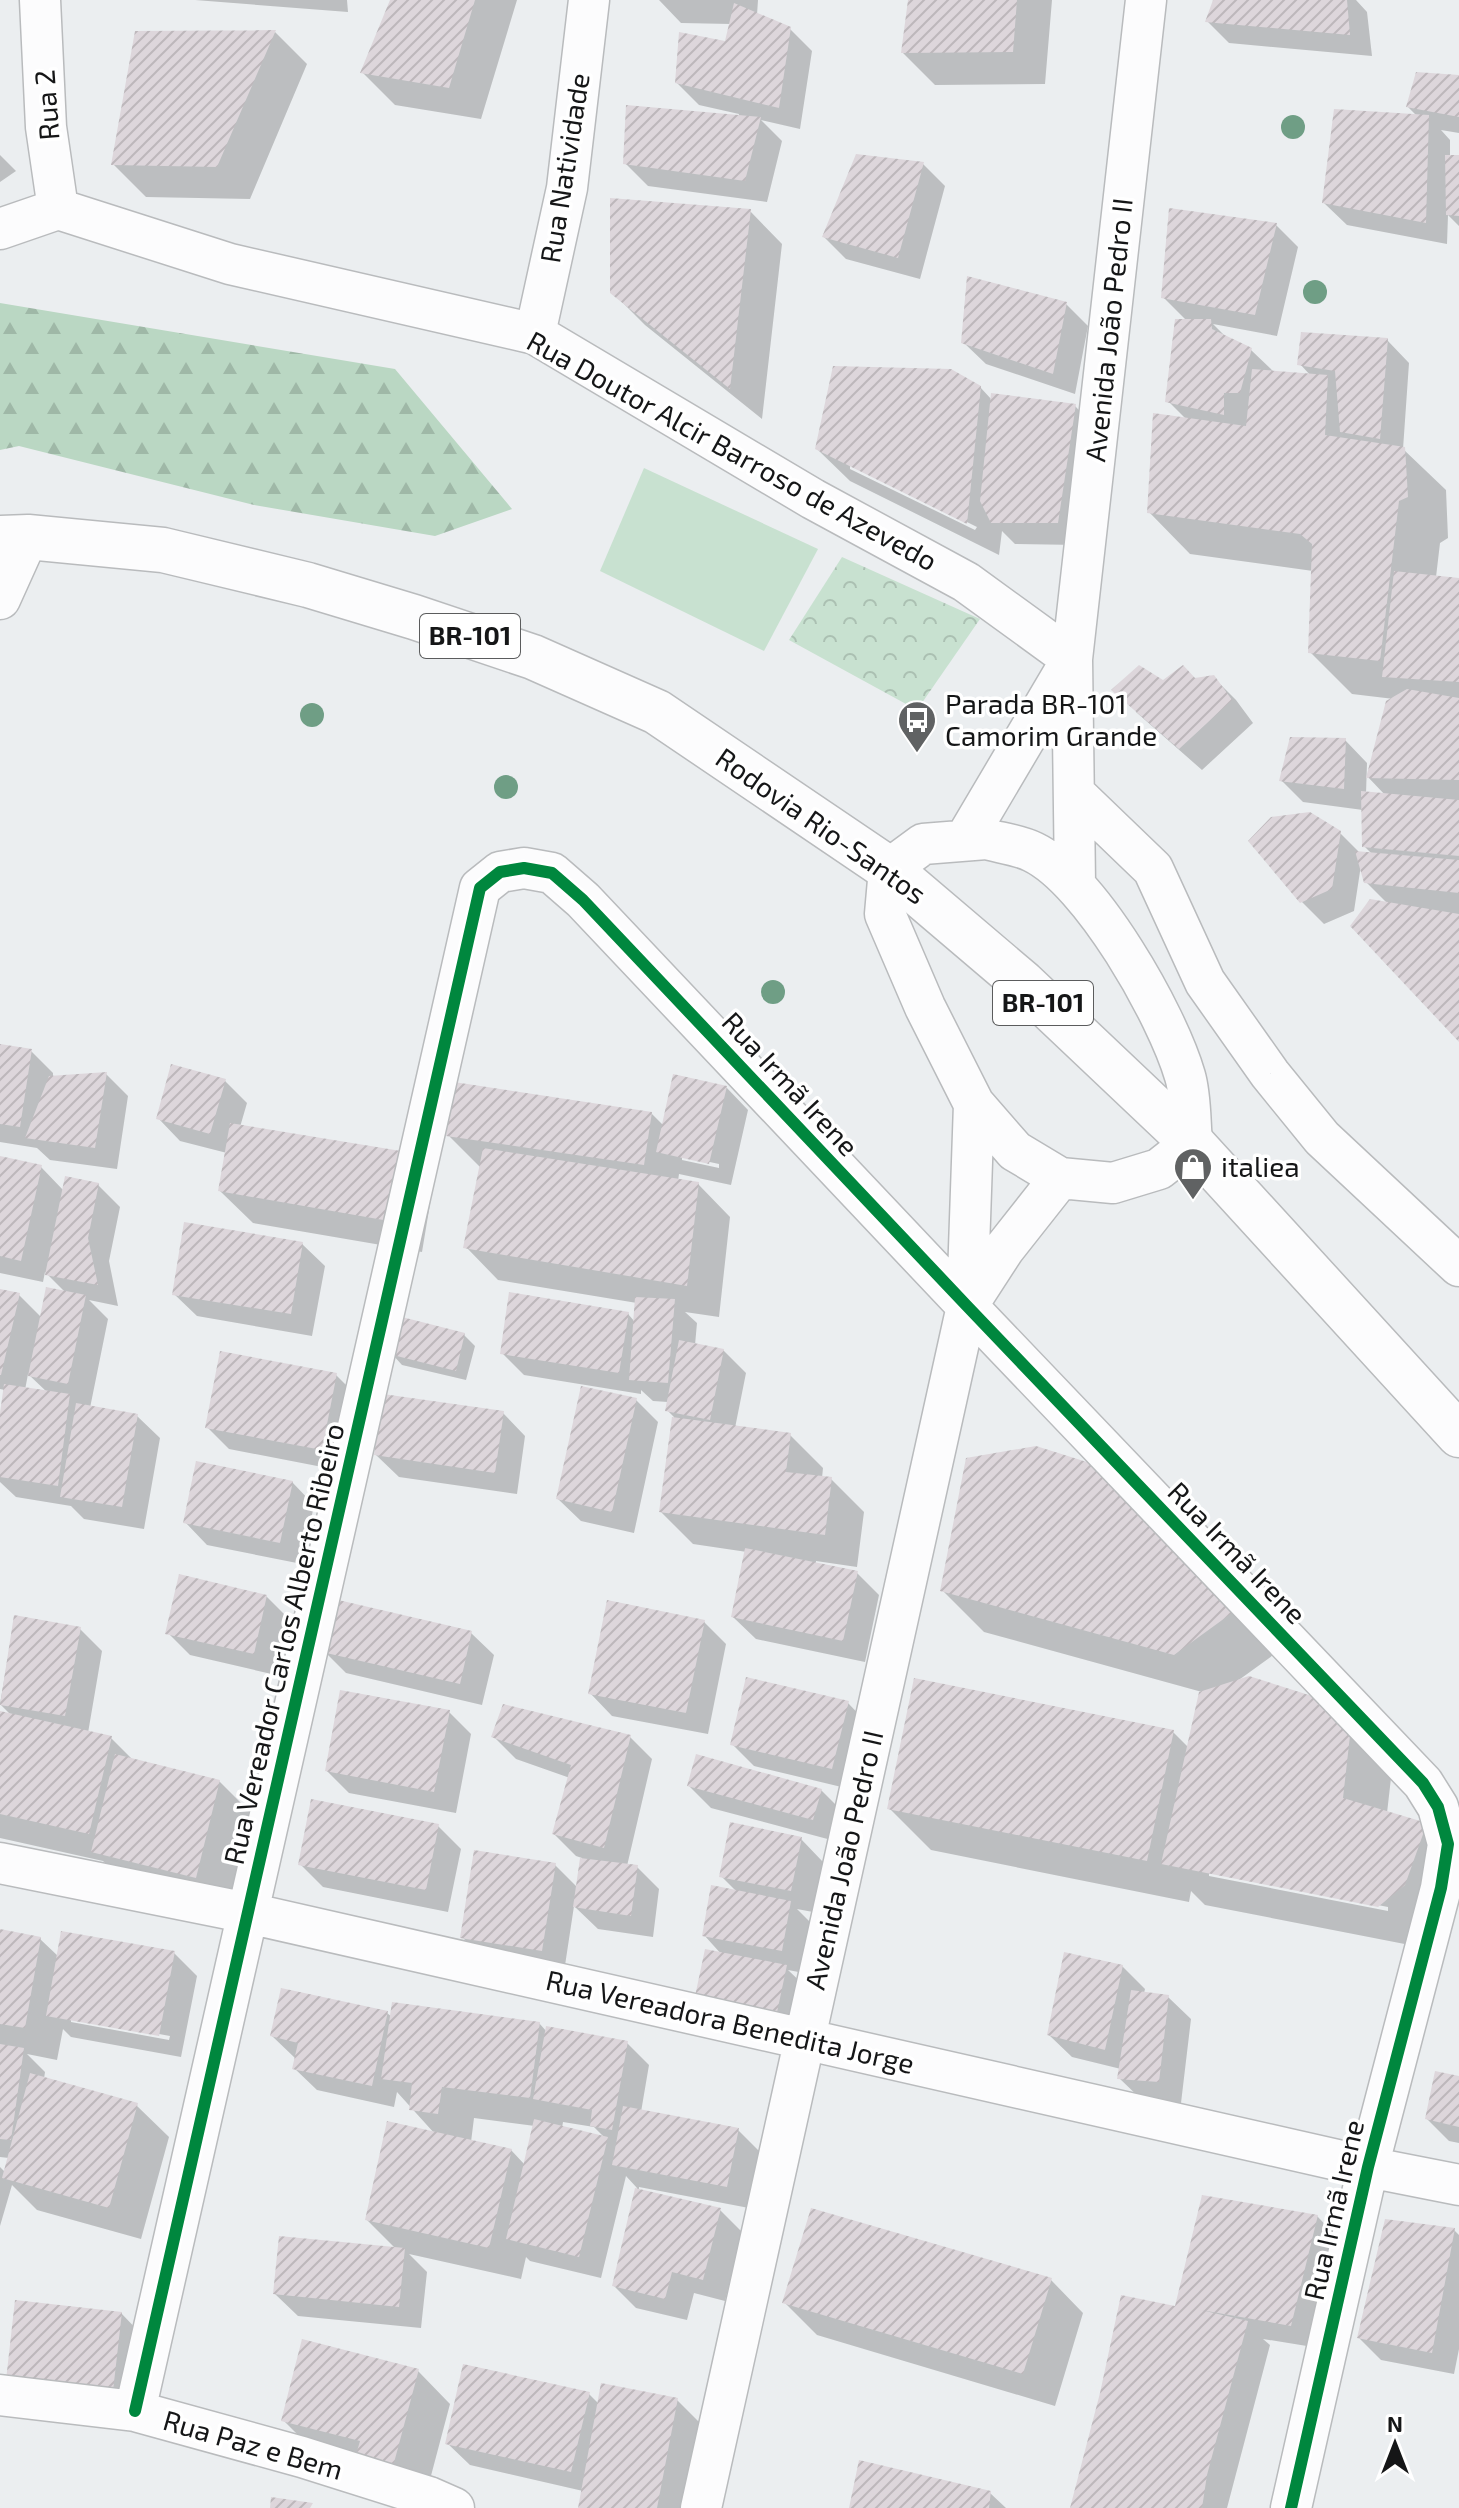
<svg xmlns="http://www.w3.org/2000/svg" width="1459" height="2508" viewBox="0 0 1459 2508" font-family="'Exo 2',sans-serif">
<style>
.forest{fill:url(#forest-firs)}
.park{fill:url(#park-crowns)}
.garden{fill:#c8e1d0}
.shadow{fill:#0003;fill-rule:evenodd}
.building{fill:url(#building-hatch)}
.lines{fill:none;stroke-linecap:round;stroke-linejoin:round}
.minor-casing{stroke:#b9bbbd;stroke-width:43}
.trunk-casing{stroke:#b9bbbd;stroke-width:47}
.minor{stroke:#fcfcfd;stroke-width:40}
.trunk{stroke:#fcfcfd;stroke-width:44}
.cycleway-casing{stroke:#fff;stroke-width:17}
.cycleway{stroke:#00873e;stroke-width:12}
.tree{fill:#6f9e85}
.labels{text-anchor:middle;stroke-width:7;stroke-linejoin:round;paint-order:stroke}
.shield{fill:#fff;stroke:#5b5c5d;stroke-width:2}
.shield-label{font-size:26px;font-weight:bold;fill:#151617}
.street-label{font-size:28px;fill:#151617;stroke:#fff}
.poi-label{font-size:28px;fill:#151617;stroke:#fff;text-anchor:start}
</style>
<defs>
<pattern id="forest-firs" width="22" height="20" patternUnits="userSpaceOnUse" patternTransform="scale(2)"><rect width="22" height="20" fill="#bad7c3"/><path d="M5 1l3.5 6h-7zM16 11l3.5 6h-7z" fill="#9fb8a7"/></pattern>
<pattern id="park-crowns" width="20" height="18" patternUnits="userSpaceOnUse" patternTransform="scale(2)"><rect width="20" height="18" fill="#c8e1d0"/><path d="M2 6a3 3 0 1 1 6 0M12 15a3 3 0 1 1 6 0" fill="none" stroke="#abc0b2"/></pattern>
<pattern id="building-hatch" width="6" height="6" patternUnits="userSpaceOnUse" patternTransform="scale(2)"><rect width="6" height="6" fill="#ddd6db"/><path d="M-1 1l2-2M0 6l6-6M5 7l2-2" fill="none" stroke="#bdb7bb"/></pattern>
</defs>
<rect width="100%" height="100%" fill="#ebeef0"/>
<path class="forest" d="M0,303L395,369L512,509L435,536L254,505L19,446L0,450Z"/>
<path class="park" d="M842,557L980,619L917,710L789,640Z"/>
<path class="garden" d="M644,468L818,549L764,651L600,571Z"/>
<path class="shadow" d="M195,0H347L348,12Z
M392,0H517L481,119L395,105L362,72Z
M659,0H758L757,15L790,29L812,51L800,129L761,120L782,141L767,202L648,186L625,163L738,117L739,114L699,105L677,83L727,43L731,24L681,23Z
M910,0H1052L1045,84L935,85L903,53Z
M1215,0H1356L1367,12L1372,56L1229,43L1207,21Z
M275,32L307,64L250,199L146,197L113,164Z
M1459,77V133L1441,130L1450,140V157H1459V226L1448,215L1447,244L1347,225L1324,203L1418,117L1408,107Z
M0,155L16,171L0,182Z
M923,164L945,186L920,279L846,259L824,237Z
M750,211L782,244L762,419L645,325L612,292Z
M1276,225L1298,247L1277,336L1213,324L1227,338L1251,350L1274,372L1311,376L1300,364L1387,340L1409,363L1403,449L1446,490L1448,538L1440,543L1436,577L1459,580V1039L1388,904L1366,882L1361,865L1354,911L1324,924L1302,902L1340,833L1360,853L1372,854L1364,846L1363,810L1303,802L1281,780L1345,740L1367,763L1366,794L1386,796L1367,776L1394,699L1352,694L1310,652L1313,571L1190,554L1149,512L1186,419L1168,401L1187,321L1163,297Z
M1066,304L1088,326L1075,394L986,364L963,342Z
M980,387L992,400L1075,406L1097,429L1079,545L1015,544L1002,531L999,555L850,481L817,449ZM850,464L977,527L975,530L850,469Z
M1213,677L1236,700L1253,723L1202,770L1136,712L1163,682Z
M0,1046L31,1051L53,1073V1077L106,1074L128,1096L117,1169L50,1160L37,1148L0,1142Z
M225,1081L247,1103L240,1127L401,1153L433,1186L422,1252L253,1223L220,1191L227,1153L180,1141L158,1118Z
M726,1087L748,1110L731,1185L679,1174L678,1181L698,1184L730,1217L719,1317L685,1312L697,1323L695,1345L723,1350L746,1373L735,1428L790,1435L823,1468L822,1478L831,1479L864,1512L857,1567L816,1561V1565L857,1573L879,1595L865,1662L756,1639L733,1617L747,1552L693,1544L661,1512L674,1417L667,1410L668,1402L653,1401L641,1390V1394L524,1375L502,1353L628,1314L635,1322L637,1303L498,1280L466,1247L481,1168L448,1135L651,1113L664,1126ZM682,1156L719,1164V1168L682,1160Z
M0,1158L41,1167L64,1191L98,1185L120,1207L109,1261L118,1306L89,1300L108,1319L90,1408L137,1416L160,1438L144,1529L84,1519L71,1506L16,1497L0,1482V1428L5,1390L0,1389V1291L19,1295L42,1318L66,1293L45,1272L43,1282L0,1273ZM28,1374L48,1393L25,1390Z
M302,1244L325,1266L312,1336L197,1316L174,1294Z
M464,1335L475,1346L466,1380L402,1365L392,1354Z
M336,1375L358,1397L343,1471L229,1449L207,1427Z
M636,1400L658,1422L634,1533L581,1521L558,1499Z
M503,1413L525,1436L517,1494L399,1477L376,1455Z
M1108,1471L1276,1653L1236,1682L1394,1752L1387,1813L1426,1825L1459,1857L1420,1947L1205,1905L1191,1891L1189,1902L931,1850L889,1808L1173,1732L1189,1748L1202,1692L984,1632L942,1590ZM1209,1872L1388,1907V1911L1209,1876Z
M292,1482L314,1505L302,1564L207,1545L185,1522Z
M266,1596L289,1619L276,1675L190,1655L168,1633Z
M15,1617L80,1629L102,1651L88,1733L111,1738L133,1760L219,1781L252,1814L228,1910L126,1884L103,1861L0,1838V1713L12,1716L0,1704Z
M704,1622L726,1644L708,1734L612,1716L590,1693Z
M471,1633L494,1655L482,1705L346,1673L324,1651Z
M848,1703L870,1726L854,1790L754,1766L732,1744Z
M449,1712L471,1734L456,1813L349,1793L327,1771Z
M494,1737H630L652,1759L627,1866L637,1867L659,1889L653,1937L598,1929L574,1906L564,1972L484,1959L462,1937L555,1865L578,1888L582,1858L576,1856L554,1834L570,1778L516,1759Z
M689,1786L821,1790L844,1813L835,1841L711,1808Z
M438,1826L461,1849L448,1912L323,1887L300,1864Z
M801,1839L823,1862L813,1912L797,1909L813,1925L804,1973L788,1970L808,1989L798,2039L704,1935L738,1893L721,1876Z
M0,1931L40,1939L59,1957L174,1953L197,1976L181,2057L71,2037L63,2029L57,2060L27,2054L45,2072L44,2079L136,2105L169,2137L141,2239L37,2210L12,2185L0,2226V2167L5,2172L9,2158L0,2157ZM71,2018L170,2036L169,2040L71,2022Z
M1122,1966L1145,1989L1144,1993L1168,1997L1191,2019L1181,2103L1142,2100L1119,2078L1121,2069L1072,2057L1049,2035Z
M387,2013L392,2017L539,2023L547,2032L627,2043L649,2065L641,2112L738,2130L760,2152L749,2208L639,2187V2191L720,2210L742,2232L725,2301L694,2293L687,2320L636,2308L614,2286L637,2188L626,2176L601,2278L530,2261L526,2257L521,2279L409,2254L427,2272L421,2328L298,2316L275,2294L396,2249L367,2220L435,2134L397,2092L394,2107L317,2090L294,2068L295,2058L272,2036ZM474,2118L535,2126L525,2165L511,2150L471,2142ZM563,2122L594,2127L606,2139L562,2128Z
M1459,2078V2143L1449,2141L1427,2119Z
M1317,2216L1339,2239L1313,2347L1263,2339L1270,2345L1227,2508H1072L1177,2308Z
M1454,2230L1459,2235V2349L1454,2374L1381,2360L1359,2338Z
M1051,2280L1083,2313L1055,2406L817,2335L785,2303Z
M121,2313L143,2336L134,2413L30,2402Z
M418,2371L450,2404L423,2506L316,2453L283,2420Z
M589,2394L599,2404L677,2400L699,2422L683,2508H580L583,2491L470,2465L447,2443Z
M990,2493L1006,2508H851Z"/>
<path class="building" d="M390,0H475L449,88L360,73Z
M908,0H1017L1013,52L901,53Z
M1213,0H1347L1350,35L1205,22Z
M734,3L791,27L779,108L675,83L679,32L725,41Z
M276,30L217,167L111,165L135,31Z
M1416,72L1459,75V117L1406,107Z
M626,105L761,117L745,181L623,164Z
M1334,109L1429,115L1426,223L1322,203Z
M856,154L924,162L898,258L822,237Z
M1445,155H1459V216L1446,215Z
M610,198L751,209L730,389L610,293Z
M1169,208L1277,223L1255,315L1161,298Z
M967,276L1067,302L1053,374L961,343Z
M1175,319H1211L1212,329L1252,348L1240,393H1224V415L1165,402Z
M1301,332L1388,338L1380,439L1340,432L1335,371L1297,365Z
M833,366L951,369L981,386L967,524L815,449Z
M1252,369L1328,375L1325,435L1405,447L1408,497L1399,501L1380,661L1308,653L1312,544L1300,534L1147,513L1153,413L1246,426Z
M991,393L1076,404L1058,523H991L980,501Z
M1394,571L1459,578V682L1382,677Z
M1139,665L1163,680L1183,665L1195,678L1214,675L1232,700L1179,749L1111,690Z
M1407,689L1459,698V780L1366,778L1386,701Z
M1290,737L1346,738L1344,789L1279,781Z
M1361,791L1459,800V856L1362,847Z
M1310,812L1341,831L1332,889L1300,903L1248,841L1271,817Z
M1355,851L1459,860V893L1364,883Z
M1370,899L1459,914V1042L1350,926Z
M0,1044L32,1049L20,1127L0,1124Z
M171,1064L226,1079L210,1134L156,1119Z
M107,1072L95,1148L25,1138L49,1076Z
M673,1074L727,1086L709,1164L656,1152Z
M454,1082L652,1112L644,1165L446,1136Z
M230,1123L401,1151L389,1221L218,1191Z
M483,1148L699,1182L687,1286L463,1248Z
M0,1156L42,1165L21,1261L0,1256Z
M65,1176L99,1183L88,1238L98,1285L45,1275Z
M184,1222L303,1242L291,1314L172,1295Z
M46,1287L86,1295L68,1384L28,1376Z
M0,1289L20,1293L1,1375H0Z
M509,1292L629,1312L619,1373L500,1354Z
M635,1297L675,1299L668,1383L629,1380Z
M398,1316L465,1333L456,1371L389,1354Z
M679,1340L724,1349L710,1420L665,1411Z
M220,1351L337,1373L322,1450L205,1428Z
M4,1384L70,1394L58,1486L0,1477V1413Z
M581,1386L637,1398L612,1512L556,1499Z
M383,1394L504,1411L495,1473L374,1455Z
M76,1403L138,1414L122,1507L60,1497Z
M672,1417L791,1433L786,1472L832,1477L825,1535L659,1512Z
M1036,1446L1109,1469L1236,1610L1174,1655L940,1591L966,1458Z
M196,1461L293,1481L280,1543L183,1523Z
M745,1548L858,1571L843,1641L731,1617Z
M179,1574L267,1595L254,1654L165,1634Z
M334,1599L472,1631L460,1684L322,1652Z
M607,1600L705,1620L686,1713L588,1694Z
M14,1615L81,1627L65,1716L0,1705Z
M1249,1676L1353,1709L1343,1798L1427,1823L1405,1885L1378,1907L1161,1864L1199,1692Z
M746,1677L849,1701L832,1769L730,1745Z
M914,1678L1174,1730L1147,1861L887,1809Z
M340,1690L450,1710L434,1792L325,1771Z
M503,1704L631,1735L604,1848L552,1834L571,1765L491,1737Z
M0,1711L112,1736L89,1834L0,1814Z
M115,1754L220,1780L196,1878L91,1852Z
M696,1754L822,1789L813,1820L687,1786Z
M311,1799L439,1824L426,1890L298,1865Z
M730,1822L802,1837L791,1891L719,1877Z
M474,1850L556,1863L542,1951L460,1938Z
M580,1858L638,1865L631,1916L573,1907Z
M711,1885L791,1901L782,1951L702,1936Z
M0,1929L41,1937L25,2028L0,2024Z
M61,1931L175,1951L159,2036L46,2016Z
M705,1949L787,1965L776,2017L694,2001Z
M1064,1952L1123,1965L1105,2050L1047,2035Z
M281,1988L388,2011L372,2086L292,2069L298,2043L270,2036Z
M1131,1990L1169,1995L1159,2082L1117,2079Z
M392,2002L540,2022L530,2098L442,2087L438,2114L409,2110L412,2083L381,2079Z
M546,2026L628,2041L612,2130L590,2126L592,2110L533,2099Z
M0,2044L24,2048L11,2140L0,2139Z
M1435,2071L1459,2076V2127L1425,2119Z
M30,2073L138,2103L109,2208L2,2178Z
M623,2106L739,2128L727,2187L612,2165Z
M534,2119L608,2137L579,2257L506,2239Z
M387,2121L512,2149L489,2248L365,2220Z
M635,2188L721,2208L703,2280L672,2272L665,2299L612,2286Z
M1202,2195L1318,2215L1291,2326L1201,2310L1248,2321L1207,2475L1202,2508H1070L1100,2393L1121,2295L1175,2306Z
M811,2208L1052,2278L1023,2374L782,2303Z
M1385,2219L1455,2228L1432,2353L1357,2338Z
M279,2236L405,2248L399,2307L273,2294Z
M15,2300L122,2312L113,2391L6,2380Z
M302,2339L419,2369L391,2474L353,2465L360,2441L281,2421Z
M463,2364L590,2392L571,2472L445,2444Z
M601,2383L678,2398L657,2508H578Z
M859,2460L991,2491L989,2508H849Z
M271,2497L313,2503L310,2508H270Z"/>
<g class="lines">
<defs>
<path id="minor" d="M40,0L46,127L58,209
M0,229L58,209L230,264L535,334L813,499L966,582L1072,659
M535,334L567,188L589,0
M0,599L28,537
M1074,793L1153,869L1205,982L1270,1074L1322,1138L1459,1266
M986,839C1001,843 1019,845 1033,852C1091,880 1167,1014 1185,1076C1191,1096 1190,1121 1192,1143L1159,1169L1113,1183L1060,1178L1015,1151L974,1104L925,1007L885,914L889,869L923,844Z
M965,840L1072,659
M1075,883L1072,659L1146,0
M967,1306L1004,1249L1060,1178
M0,1863L248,1913L1368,2167L1459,2185
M0,2395L135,2411L302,2457L429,2497L454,2508
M135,2411L480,888L500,872L524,868L552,873L583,900L967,1306L1423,1783L1438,1807L1448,1844L1441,1888L1368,2167L1291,2508
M701,2508L967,1306L974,1104"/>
<path id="trunk" d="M0,538L28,537L163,550L308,585L414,617L533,657L657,712L889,869L1023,983L1192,1143L1459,1435"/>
</defs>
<use href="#minor" class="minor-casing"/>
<use href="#trunk" class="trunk-casing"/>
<use href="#minor" class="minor"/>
<use href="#trunk" class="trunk"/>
<defs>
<path id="cycleway" d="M135,2411L480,888L500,872L524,868L552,873L583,900L967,1306L1423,1783L1438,1807L1448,1844L1441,1888L1368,2167L1291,2508"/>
</defs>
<use href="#cycleway" class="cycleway-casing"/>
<use href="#cycleway" class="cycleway"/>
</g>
<g class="tree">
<circle cx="1293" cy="127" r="12"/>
<circle cx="1315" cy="292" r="12"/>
<circle cx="312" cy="715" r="12"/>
<circle cx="506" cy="787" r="12"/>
<circle cx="773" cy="992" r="12"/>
</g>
<defs>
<symbol id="bus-pin" viewBox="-11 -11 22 30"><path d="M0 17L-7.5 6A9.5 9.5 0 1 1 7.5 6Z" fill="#606263" stroke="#fff"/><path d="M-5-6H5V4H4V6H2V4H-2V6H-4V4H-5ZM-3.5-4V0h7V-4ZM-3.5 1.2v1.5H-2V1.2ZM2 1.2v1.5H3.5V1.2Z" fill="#fff"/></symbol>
<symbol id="shop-pin" viewBox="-11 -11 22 30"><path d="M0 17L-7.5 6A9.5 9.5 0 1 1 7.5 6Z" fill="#606263" stroke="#fff"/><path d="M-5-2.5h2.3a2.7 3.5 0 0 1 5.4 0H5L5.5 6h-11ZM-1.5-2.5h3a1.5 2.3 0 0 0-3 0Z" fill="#fff"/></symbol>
</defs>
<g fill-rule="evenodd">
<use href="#bus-pin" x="895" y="698" width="44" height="60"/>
<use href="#shop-pin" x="1171" y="1145" width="44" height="60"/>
</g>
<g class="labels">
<g class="shield">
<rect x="420" y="614" width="100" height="44" rx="6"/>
<rect x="993" y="981" width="100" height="44" rx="6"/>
</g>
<g class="shield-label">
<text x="470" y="645">BR-101</text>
<text x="1043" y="1012">BR-101</text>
</g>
<g class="street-label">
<text transform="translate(47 105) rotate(-94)" y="10">Rua 2</text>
<text transform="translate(565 168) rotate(-81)" y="10">Rua Natividade</text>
<text transform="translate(1109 330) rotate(-84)" y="10">Avenida João Pedro II</text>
<text transform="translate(732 451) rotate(29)" y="10">Rua Doutor Alcir Barroso de Azevedo</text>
<text transform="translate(821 826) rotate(35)" y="10">Rodovia Rio-Santos</text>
<text transform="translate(790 1084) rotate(47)" y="10">Rua Irmã Irene</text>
<text transform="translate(1237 1553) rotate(46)" y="10">Rua Irmã Irene</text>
<text transform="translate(284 1644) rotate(-77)" y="10">Rua Vereador Carlos Alberto Ribeiro</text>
<text transform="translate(844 1860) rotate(-77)" y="10">Avenida João Pedro II</text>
<text transform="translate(730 2022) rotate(13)" y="10">Rua Vereadora Benedita Jorge</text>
<text transform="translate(1334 2210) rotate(-77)" y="10">Rua Irmã Irene</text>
<text transform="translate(253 2445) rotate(16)" y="10">Rua Paz e Bem</text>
</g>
<g class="poi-label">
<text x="945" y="714">Parada BR-101<tspan x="945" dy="32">Camorim Grande</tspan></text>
<text x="1221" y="1177">italiea</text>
</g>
</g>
<g transform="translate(1395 2444)" stroke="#ffffff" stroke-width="6" paint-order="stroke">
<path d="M0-6L14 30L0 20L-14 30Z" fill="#151617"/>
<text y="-12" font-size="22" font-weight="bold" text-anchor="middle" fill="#151617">N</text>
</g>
</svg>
